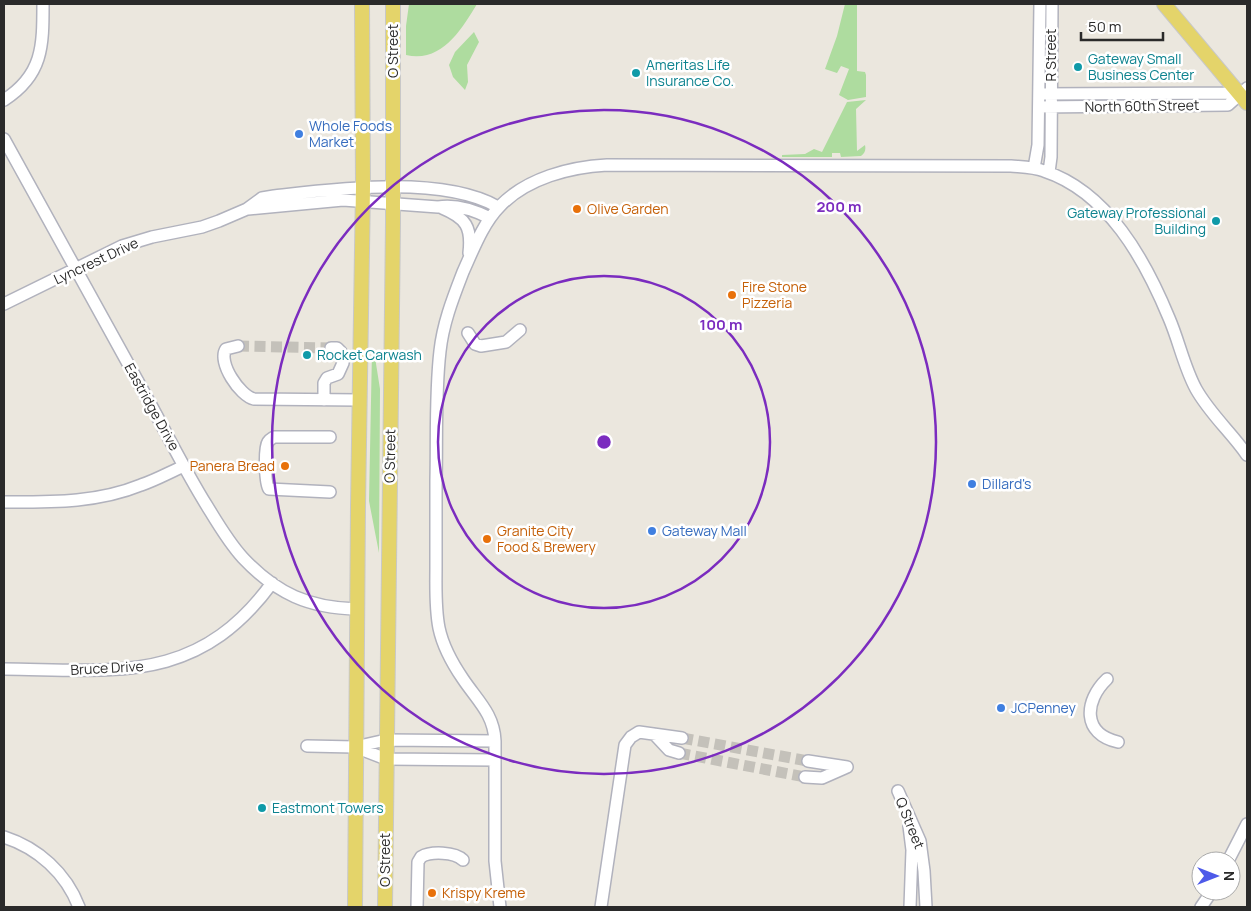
<svg xmlns="http://www.w3.org/2000/svg" width="1251" height="911" viewBox="0 0 1251 911" font-family="Manrope,sans-serif">
<style>
.green{fill:#aedc9f}
.lines{fill:none;stroke-linecap:round;stroke-linejoin:round}
.minor-tunnel{stroke:#c4c1ba;stroke-width:11;stroke-dasharray:11 5.5;stroke-linecap:butt}
.minor-casing{stroke:#b1b2bd;stroke-width:14}
.major-casing{stroke:#c8c8c8;stroke-width:16}
.minor{stroke:#fff;stroke-width:11}
.major{stroke:#e4d46a;stroke-width:14}
.ring{fill:none;stroke:#7b2cbf;stroke-width:2.5}
.culture-dot{fill:#0f9aa8;stroke:#fff;stroke-width:2}
.shop-dot{fill:#3f7fe0;stroke:#fff;stroke-width:2}
.food-dot{fill:#e8710a;stroke:#fff;stroke-width:2}
.labels{text-anchor:middle;stroke-width:5;stroke-linejoin:round;paint-order:stroke}
.street-label{font-size:14px;fill:#2a2a2a;stroke:#fff}
.culture-label{font-size:14px;fill:#0d838f;stroke:#fff;text-anchor:start}
.shop-label{font-size:14px;fill:#366cbe;stroke:#fff;text-anchor:start}
.food-label{font-size:14px;fill:#c56008;stroke:#fff;text-anchor:start}
.centre{fill:#7b2cbf;stroke:#fff;stroke-width:2.5}
.ring-label{font-size:15px;text-anchor:middle;font-weight:bold;fill:#7b2cbf;stroke:#fff;stroke-width:5;stroke-linejoin:round;paint-order:stroke}
</style>
<rect width="100%" height="100%" fill="#ebe7de"/>
<path class="green" d="M409,4H477C461,30 442,63 406,55V26Z
M845,4H857V71L865,72L866,75V97L848,100L839,95L849,69L841,66L837,73L825,69L837,36Z
M474,32L479,42L467,65L468,82L465,90L453,77L449,65L455,52Z
M866,100L856,109L857,151L865,145C866,150 865,153 861,156L841,157L840,153H832V157H782V155L805,154L814,149L822,152L847,102Z
M372,351H374L380,389L379,553L369,501Z"/>
<g class="lines">
<path class="minor-tunnel" d="M238,346L331,348
M682,738L808,761
M679,753L805,777"/>
<defs>
<path id="minor" d="M1039,94L1240,93
M4,100C43,75 43,46 43,4
M1039,107L1228,105L1247,88
M4,139C53,228 103,317 152,407C170,440 187,474 207,506C218,524 229,543 243,558C277,594 309,608 357,609
M1034,168L1038,145L1040,4
M1049,172L1051,157L1052,4
M442,208C466,218 472,227 469,253
M248,209L343,200L438,207C456,204 474,210 490,218
M4,304L122,246L152,237L202,227L219,221L247,209L262,198L274,196C336,189 442,175 498,207
M468,333L475,344L481,346L506,342L520,330
M238,346L226,349C217,362 240,396 254,399L359,400
M324,400V383L327,378L338,374L343,363L341,352L337,348H331
M330,492L269,489C265,484 264,448 268,442C270,439 271,439 274,437H330
M4,502C51,502 97,503 141,485C156,480 170,472 184,466
M4,669C116,670 197,685 272,583
M1107,679C1084,701 1082,734 1118,742
M654,734L669,750L679,753
M307,746L355,747L386,740L495,741
M355,747L386,759L495,760
M808,761L847,767
M805,777L822,778L847,767
M898,791L920,841L924,871L926,907
M909,826L912,850L910,907
M4,837C38,848 66,873 79,907
M1228,861L1247,824
M417,907L418,862L421,857C431,851 455,852 463,860
M500,907L495,861V741C494,714 477,700 463,679C452,663 443,647 439,628C435,608 436,587 436,567C436,538 436,509 436,480C437,437 435,394 440,351C443,323 453,298 463,272C473,250 483,223 500,206C527,178 570,167 607,165L1011,166C1022,167 1034,167 1044,171C1108,192 1145,260 1169,318C1179,341 1184,367 1196,389C1210,414 1231,432 1247,455
M601,907L625,745L631,737L639,732L682,738
M1201,907L1212,891"/>
<path id="major" d="M1164,4L1247,103
M355,907L358,506L363,187L362,4
M385,907L393,223V4"/>
</defs>
<use href="#minor" class="minor-casing"/>
<use href="#major" class="major-casing"/>
<use href="#minor" class="minor"/>
<use href="#major" class="major"/>
</g>
<g class="ring">
<circle cx="604" cy="442" r="166"/>
<circle cx="604" cy="442" r="332"/>
</g>
<g class="culture-dot">
<circle cx="1078" cy="67" r="5"/>
<circle cx="636" cy="73" r="5"/>
<circle cx="1216" cy="221" r="5"/>
<circle cx="307" cy="355" r="5"/>
<circle cx="262" cy="808" r="5"/>
</g>
<g class="shop-dot">
<circle cx="299" cy="134" r="5"/>
<circle cx="972" cy="484" r="5"/>
<circle cx="652" cy="531" r="5"/>
<circle cx="1001" cy="708" r="5"/>
</g>
<g class="food-dot">
<circle cx="577" cy="209" r="5"/>
<circle cx="732" cy="295" r="5"/>
<circle cx="285" cy="466" r="5"/>
<circle cx="487" cy="539" r="5"/>
<circle cx="432" cy="893" r="5"/>
</g>
<g class="labels">
<g class="street-label">
<text transform="translate(393 51) rotate(-90)" y="5">O Street</text>
<text transform="translate(1051 55) rotate(-90)" y="5">R Street</text>
<text transform="translate(1142 106) rotate(-1)" y="5">North 60th Street</text>
<text transform="translate(96 261) rotate(-25)" y="5">Lyncrest Drive</text>
<text transform="translate(152 407) rotate(61)" y="5">Eastridge Drive</text>
<text transform="translate(390 456) rotate(-89)" y="5">O Street</text>
<text transform="translate(107 668) rotate(-3)" y="5">Bruce Drive</text>
<text transform="translate(910 823) rotate(68)" y="5">Q Street</text>
<text transform="translate(385 860) rotate(-90)" y="5">O Street</text>
</g>
<g class="culture-label">
<text x="1088" y="64">Gateway Small<tspan x="1088" dy="16">Business Center</tspan></text>
<text x="646" y="70">Ameritas Life<tspan x="646" dy="16">Insurance Co.</tspan></text>
<text x="1206" y="218" text-anchor="end">Gateway Professional<tspan x="1206" dy="16">Building</tspan></text>
<text x="317" y="360">Rocket Carwash</text>
<text x="272" y="813">Eastmont Towers</text>
</g>
<g class="shop-label">
<text x="309" y="131">Whole Foods<tspan x="309" dy="16">Market</tspan></text>
<text x="982" y="489">Dillard's</text>
<text x="662" y="536">Gateway Mall</text>
<text x="1011" y="713">JCPenney</text>
</g>
<g class="food-label">
<text x="587" y="214">Olive Garden</text>
<text x="742" y="292">Fire Stone<tspan x="742" dy="16">Pizzeria</tspan></text>
<text x="275" y="471" text-anchor="end">Panera Bread</text>
<text x="497" y="536">Granite City<tspan x="497" dy="16">Food &amp; Brewery</tspan></text>
<text x="442" y="898">Krispy Kreme</text>
</g>
</g>
<circle cx="604" cy="442" r="8" class="centre"/>
<g class="ring-label">
<text x="839" y="212">200 m</text>
<text x="721" y="330">100 m</text>
</g>
<rect width="1251" height="911" fill="none" stroke="#2a2a2a" stroke-width="10"/>
<g transform="translate(1216 876) rotate(90)"><circle r="24" fill="#ffffff" stroke="#aaaaaa"/>
<path d="M0-4L9 19L0 12L-9 19Z" fill="#4d5ae9"/>
<text y="-8" font-size="14" font-weight="bold" text-anchor="middle" fill="#2a2a2a">N</text>
</g>
<path d="M1081 32v8h82v-8" fill="none" stroke="#2a2a2a" stroke-width="2.5"/>
<text x="1088" y="32" font-size="15" fill="#2a2a2a" stroke="#ffffff" stroke-width="4" paint-order="stroke">50 m</text>
</svg>
